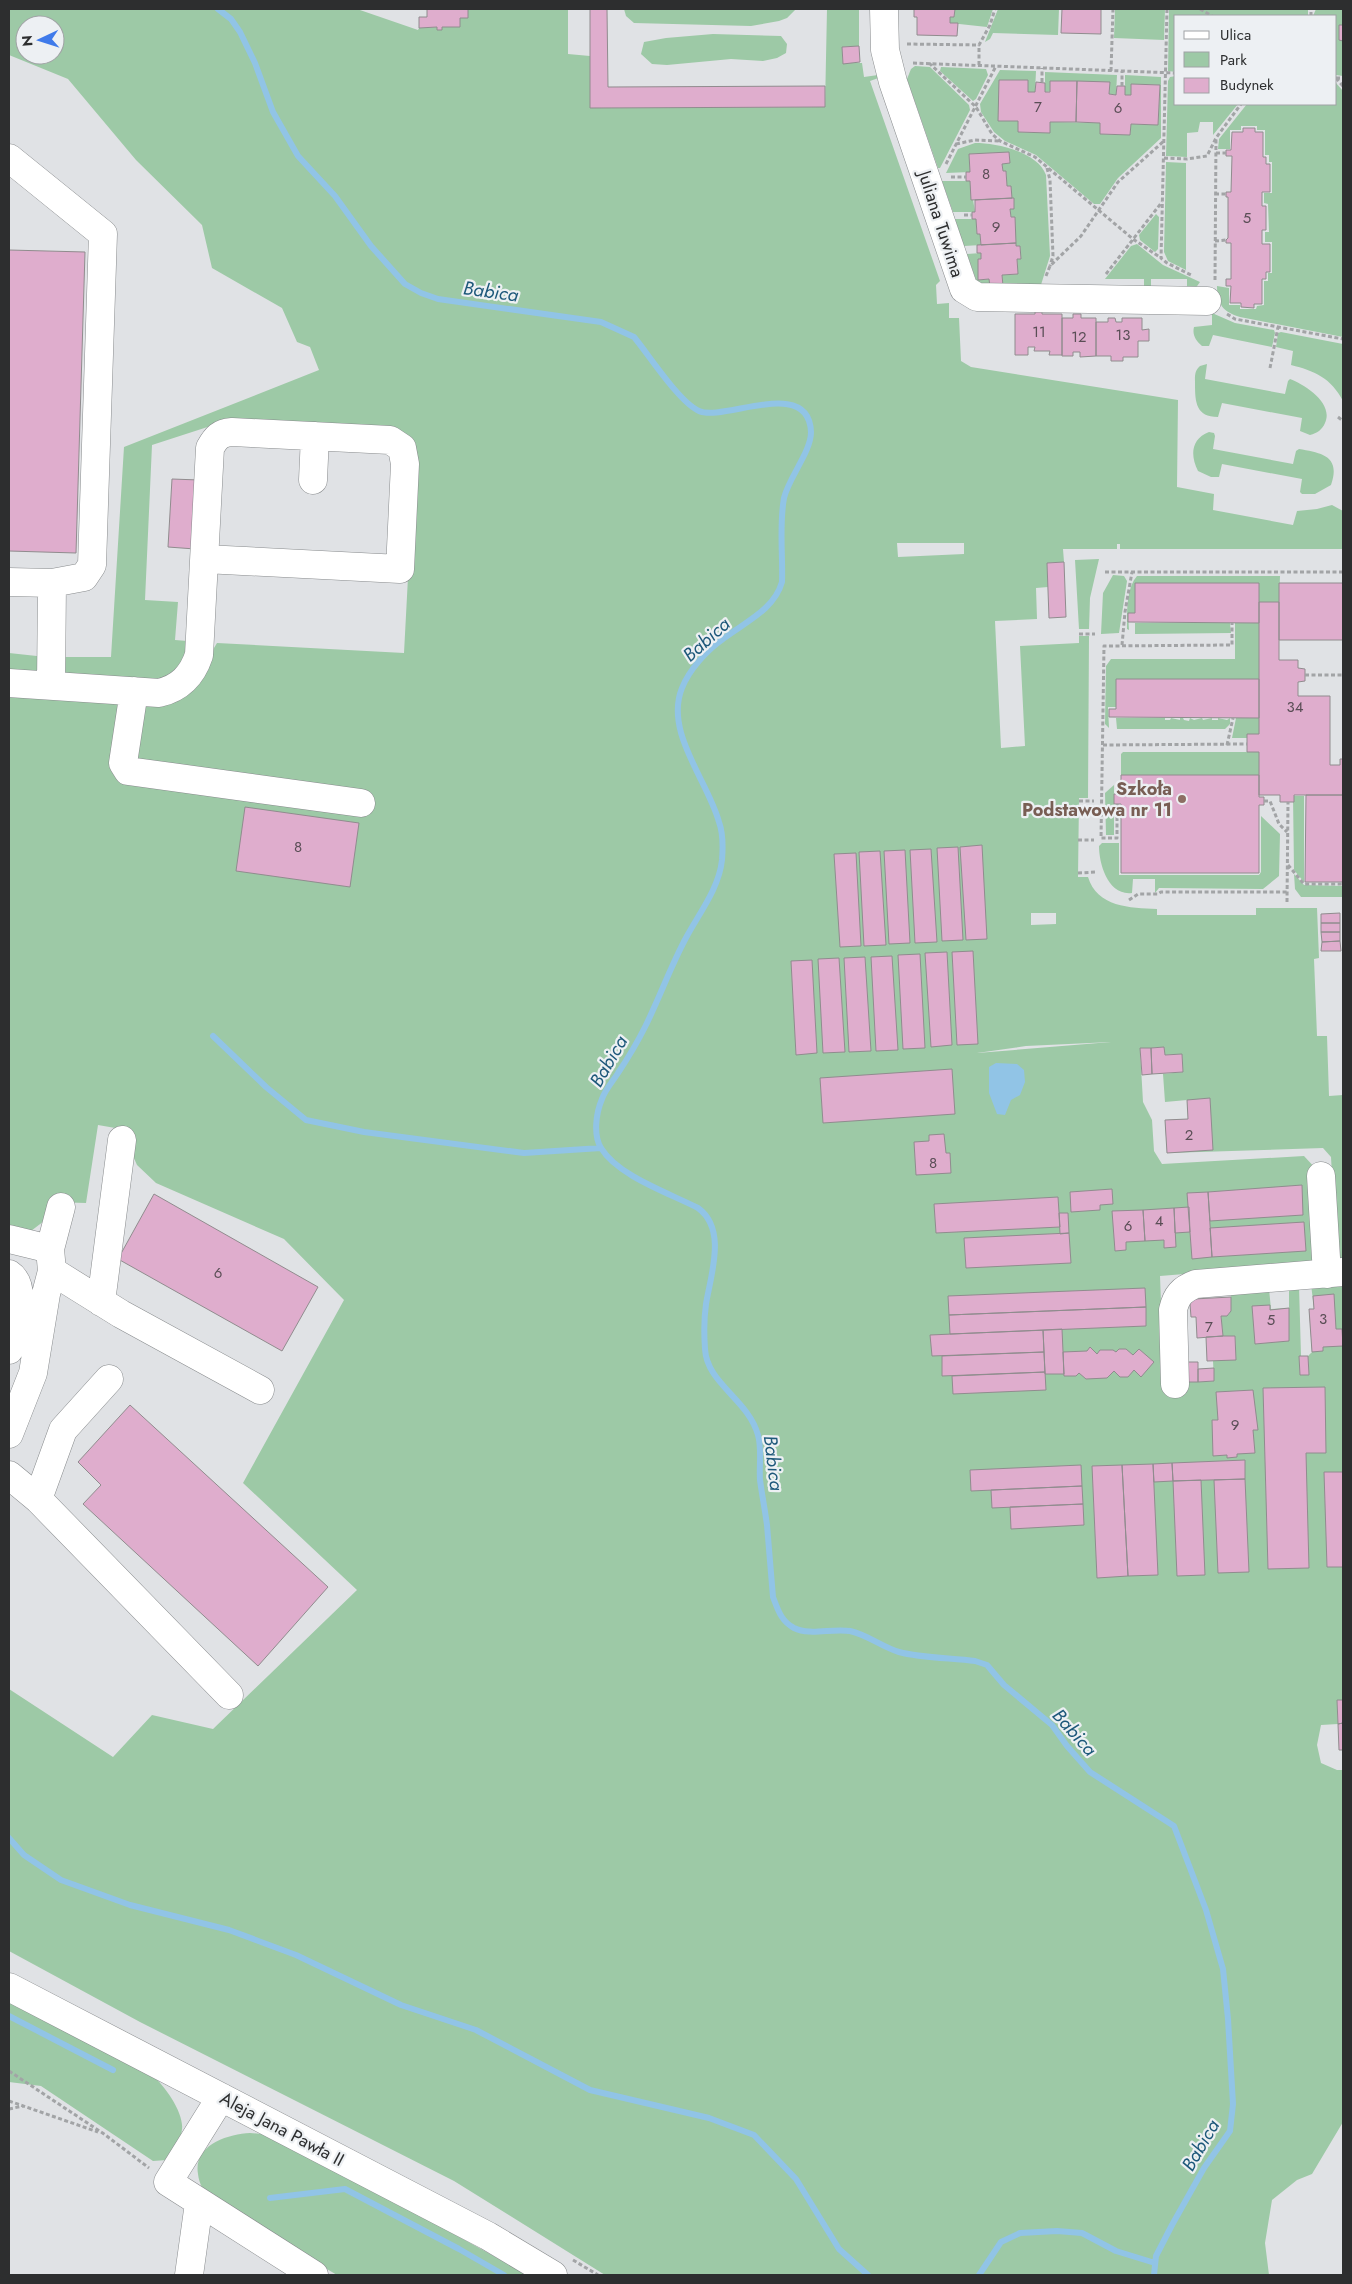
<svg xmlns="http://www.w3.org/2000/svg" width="1352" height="2284" viewBox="0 0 1352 2284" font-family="Jost,sans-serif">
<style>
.green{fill:#9dc9a6;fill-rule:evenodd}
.water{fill:#91c4e6}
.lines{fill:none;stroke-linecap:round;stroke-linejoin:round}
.stream{stroke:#91c4e6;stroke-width:6}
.building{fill:#dfadcd;stroke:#908c8e}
.minor-casing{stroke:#888b8d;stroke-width:29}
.path{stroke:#a2a4a6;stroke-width:3;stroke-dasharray:4 2.5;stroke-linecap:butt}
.minor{stroke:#fff;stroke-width:28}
.education-dot{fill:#8d6e63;stroke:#edf0f3;stroke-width:2}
.labels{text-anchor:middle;stroke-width:4.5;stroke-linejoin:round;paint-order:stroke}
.number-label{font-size:15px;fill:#5a4e56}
.street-label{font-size:18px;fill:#2d2e2f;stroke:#edf0f3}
.education-label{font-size:18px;font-weight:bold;fill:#785e54;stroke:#edf0f3;text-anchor:end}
.water-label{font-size:19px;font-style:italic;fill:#1d587a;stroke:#edf0f3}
</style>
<rect width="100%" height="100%" fill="#e0e2e5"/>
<path class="green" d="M9,9H357L418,30L419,28L437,27V30H442V27H460V18L468,17V9H568V54L590,56L591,108L825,107L827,9H859V46L842,47L843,63H862L864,77L878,75L876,61L880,62L884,76L870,81L940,281L936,285L937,304L949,303V318H959L961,361L971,367L1178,400L1177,487L1214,494L1213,510L1293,525L1297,511L1317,509L1332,505L1343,511V549H1120V544H1117V549H1063L1064,562L1047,563L1048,587L1036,588L1037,619L995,621L1001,748L1025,746L1020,646L1079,643V636H1089L1088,798H1079L1078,877H1088C1097,907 1130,908 1157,909V915H1256V908H1317L1319,958L1314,959L1317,1036H1327L1329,1096L1343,1095V1260L1333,1254L1328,1175H1332L1331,1157L1323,1148L1167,1153L1165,1120L1188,1119L1187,1100L1165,1102L1163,1074L1183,1072L1182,1054L1165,1055L1164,1047L1140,1049L1143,1102L1152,1120L1154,1151L1162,1164L1304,1156L1317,1170L1318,1176L1313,1177L1319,1263L1160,1276L1164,1385L1178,1384V1367L1183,1361H1188L1189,1382L1214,1381L1213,1361L1236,1359L1235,1336H1223L1221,1316H1227L1231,1311V1291L1269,1289L1271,1309L1289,1308V1288L1299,1286L1301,1356L1299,1357L1300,1375H1309L1308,1356L1312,1352L1309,1309H1314L1311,1284L1343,1282V1700H1337L1338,1724L1321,1725L1317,1745L1321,1763L1337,1770H1343V2122L1312,2174L1297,2180L1272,2200L1265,2243L1269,2275H605L454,2181L140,2022L9,1951V1689L113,1757L152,1715L213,1729L357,1590L243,1483L344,1300L284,1239L156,1183L137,1165L121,1129L98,1125L86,1203L53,1202L44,1221L31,1231L9,1226V691L159,703L186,695L203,678L211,653L217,643L404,653L415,445L393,429L226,421L152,445L145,600L178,602L175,640L200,642C197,669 185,686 159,693L9,683V653L46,657H111L124,447L319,370L310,347L297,342L282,308L212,268L202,225L136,160L68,79L9,55ZM25,25H55V55H25ZM897,543H964V554L898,557ZM1031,913H1056V924L1031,925ZM1111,1042L977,1053L1026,1046Z
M624,9H796L787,18L779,21L751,26L634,23L626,16Z
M955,9H993L987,27L950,23V17H954Z
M998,9H1059L1058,35L993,33L990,39L985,42Z
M1115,9H1165L1164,40L1114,38Z
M1169,9H1308V16H1176V72L1168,71Z
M1316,9H1343V76L1336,75V16H1313Z
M713,34L781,36L787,44L786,53L777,58L763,61L731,59L667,65L652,64L641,54L644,42L666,38Z
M915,66L930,67L969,105L970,110L940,168H938L907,79L911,69Z
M941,67L986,69L988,75L976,99L973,101L940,71Z
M1000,70L1036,71L1035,92H1028V80H999V121H1018V132L1049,133L1050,122L1100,123V134L1130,135L1131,124L1158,125L1160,85L1132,84L1131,95H1125V75L1161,77V138L1118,178L1100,204H1094L1036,155L1005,141L994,132L981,112L980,104Z
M1045,72L1117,75L1116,95L1109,94L1110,83L1045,92Z
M1176,76V104H1238L1213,135V122H1200L1198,132L1187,133V157L1166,156L1168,81L1170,77Z
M1336,83L1343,91V337L1240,317C1223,312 1217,304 1217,286L1229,288V305H1240V309H1256L1257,306L1264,305V281H1268V273H1272V242H1265V232H1269L1268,204L1264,203V193H1272V162H1269V155H1265V130H1257V126H1241V130H1230V149H1218L1219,139L1247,104H1336Z
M975,143C997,143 1038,152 1046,175L1050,256L1040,288L980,291L967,254L981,253V259L978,260V280L989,279L1003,286L1002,275L1018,274L1017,259L1021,258L1020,246H1016L1010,209H1014V198H1012L1007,186L1006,171H1003L1002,164L1010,163L1009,153L969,154L970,172L946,173L958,149Z
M1166,162L1186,163V270L1168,261L1164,252Z
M942,181H970L975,212H953Z
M1156,214L1159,217L1158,249L1155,252L1140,240L1139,235Z
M955,219H976L977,234H980L981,245L964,246Z
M1137,244L1163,265L1200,282L1195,289L1187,291V279H1151V294L1144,293V279H1105L1131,246Z
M1212,313L1235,323L1274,330L1275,333L1272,347L1213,335L1209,346H1202C1196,341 1192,335 1194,327L1212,325Z
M1281,332L1343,344V401C1331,378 1315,371 1291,365L1293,351L1276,347L1278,333Z
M1207,364L1205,379L1285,394L1288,381L1290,379C1305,385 1334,403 1325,423C1322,430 1317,433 1310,435L1300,431L1302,418L1222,403L1218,417C1196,417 1195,402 1195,384C1195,377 1194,371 1200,366Z
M1209,432L1214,433L1215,436L1213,449L1293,464L1296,451L1299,449C1322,453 1341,456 1331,485L1315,494H1302L1300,492L1302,479L1222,464L1219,477H1211L1198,471C1190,455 1191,439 1209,432Z
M1099,559L1090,598L1089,629H1079L1075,560Z
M1113,575L1124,576L1127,581L1119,633L1101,634L1103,593Z
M1137,576H1280L1279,602H1259V583H1135V613H1128L1129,630L1127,629C1127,613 1126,588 1137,576Z
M1135,623H1230L1231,633L1135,634Z
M1235,623H1259V679H1116V707H1108L1109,728L1105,724L1106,666L1111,659H1235Z
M1116,718H1165V720H1170L1171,718L1180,720V718H1183L1184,720L1189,721L1190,718L1194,720L1202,718L1203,720L1212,718V720H1218V718L1227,720L1230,718V724L1225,729H1117Z
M1236,718H1259V734L1247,738H1232Z
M1123,752H1259V775H1121V754Z
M1114,785V835H1106L1105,793Z
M1293,796H1304V882L1294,870Z
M1261,816L1280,834L1279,876L1263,889L1159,888L1155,893V879H1133L1132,893C1108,896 1099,864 1099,846L1102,843H1119V875H1259L1261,872Z
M1294,874L1304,885L1343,886V897H1301L1295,889Z
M9,2000L153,2076C165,2086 184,2113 182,2129C181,2142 174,2151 167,2160L153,2161L41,2086L9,2082Z
M250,2133L262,2134L396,2202L528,2275H337L209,2199C204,2191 199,2184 198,2174C193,2145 228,2134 250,2133Z"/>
<path class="water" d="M996,1063L1017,1064L1024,1070L1025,1082L1020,1095L1011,1100L1005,1115L997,1114L989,1093V1067Z"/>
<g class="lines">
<path class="stream" d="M218,9L231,19L240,32L255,63L273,112L298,156L335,196L371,246L405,284L421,293L438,299L601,322L634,337C649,355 679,402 699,411C724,422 809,376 811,432C811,452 789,477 784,498C779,525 783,555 782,582C774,610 745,622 723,639C707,650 689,670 682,688C664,732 708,781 719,822C723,833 723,848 722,860C719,888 700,912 687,936C671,965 660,997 645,1027C637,1043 628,1058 618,1073C613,1081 605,1090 602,1099C596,1113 593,1135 601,1148C618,1176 669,1193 698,1208C727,1229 711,1274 706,1304C704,1318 704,1335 705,1349C707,1384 748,1399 758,1435C762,1448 759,1466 760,1480C762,1495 765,1510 767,1525C769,1549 771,1573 773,1597C778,1610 781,1621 794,1628C810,1636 832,1628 850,1631C868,1635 882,1647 899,1652C921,1658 952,1658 975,1661L987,1665L1004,1685L1052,1725L1067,1746L1090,1772L1174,1826L1206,1910L1223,1969L1228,2019L1233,2104L1230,2131L1204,2168L1172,2225L1156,2256L1154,2275
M213,1036L266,1087L306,1120L364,1132L524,1153L601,1148
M9,1838L24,1855L61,1880L130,1905L229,1930L296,1955L401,2005L476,2030L590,2090L709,2118L754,2135L796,2179L839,2249L868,2275
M9,2016L113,2070
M270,2198L345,2189L459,2249L504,2275
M979,2275L1001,2242L1020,2233L1057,2231L1082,2233L1116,2251L1155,2263"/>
</g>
<path class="building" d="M427,9H468V18H460V27H442V30H437V27L419,28V17H427Z
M590,9H607L608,87L825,86V107L590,108Z
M914,9H955L954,17H950V23H958L957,36L917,35V17H914Z
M1062,9H1101V34L1061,33Z
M1339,25H1343V41L1339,40Z
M859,46L860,62L843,64L842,47Z
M999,80H1028V92H1035L1036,82L1045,83V92H1050V81H1077L1076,122H1050V133L1018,132V121H998Z
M1077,81L1110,82L1109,94L1116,95L1117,86H1125V95H1131V84L1160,85L1158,125L1131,124L1130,135L1100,134V123L1076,122Z
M1243,128H1255V132H1263V157H1266V164H1270V192H1262V206H1266V230H1262V244H1270V272H1266V279H1262V304H1254V308L1241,307V303H1230L1231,286H1226V279H1231V243H1226V240L1228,238V197H1226V192H1231L1232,156H1226V150H1231L1232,132H1243Z
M1009,152L1010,163L1002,164L1003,171H1006L1007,186H1011L1012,198L971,200L970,181H966V172H970L969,154Z
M1014,198V209H1010L1011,217H1015L1016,243L981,245L980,234H977L976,219H972V212H975V200Z
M1016,243V246H1020L1021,259H1017L1018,274L1002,275L1003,286L990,287L989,279L978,280V259H981V253H977V245Z
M9,250L85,252L76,553L9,551Z
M1035,310H1042V314H1062V355H1049L1050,351H1034L1035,347H1028V355H1015V314H1035Z
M1073,314H1081V318H1096V356L1080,357V352H1073V356H1062V318H1073Z
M1108,318H1115L1116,322H1122V318H1142V330L1149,329V341H1138V357H1123V361H1111V356H1096V322H1108Z
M172,479L199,480L195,549L168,547Z
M1064,562L1066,617L1049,618L1047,563Z
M1135,583H1259V623L1128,622V613H1135Z
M1279,583H1343V640H1279Z
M1259,602H1279V660H1298V668L1305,669V681L1298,682V696H1330V765H1340V759H1343V795H1294V802H1280V795H1259V752H1247V734H1259Z
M1116,679H1259V718L1109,717V709H1116Z
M1121,775H1259V797H1264V805H1259V873H1121V804H1114V794H1121Z
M1306,795H1343V882H1305Z
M245,807L359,823L350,887L236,871Z
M982,845L987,939L966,940L960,847Z
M958,847L963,940L942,941L937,848Z
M931,849L937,942L915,943L910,850Z
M905,850L910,943L889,944L884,851Z
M880,851L886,945L864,946L859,852Z
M856,853L861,946L840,947L834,854Z
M1340,913V923H1321V914Z
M1321,923H1340V932H1321Z
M1321,932H1340V941L1322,942Z
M1340,941L1341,951H1321L1322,942Z
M973,951L978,1044L957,1045L952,952Z
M947,952L952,1045L931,1047L925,953Z
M920,954L925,1048L903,1049L898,955Z
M892,956L898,1050L876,1051L871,957Z
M865,957L871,1051L849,1052L844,958Z
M839,958L845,1052L823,1053L818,959Z
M812,960L817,1053L796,1055L791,961Z
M1164,1047L1165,1055L1182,1054L1183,1072L1152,1074L1151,1048Z
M1140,1048H1151L1152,1074L1142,1075Z
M952,1069L955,1114L823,1123L820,1078Z
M1210,1098L1213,1150L1167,1153L1165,1120L1188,1119L1187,1100Z
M944,1134L946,1153H950L951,1173L916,1175L914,1142L929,1141V1135Z
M1302,1185L1303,1215L1210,1221L1208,1192Z
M1112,1189L1113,1204L1100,1205V1210L1071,1212L1070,1192Z
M1208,1192L1212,1257L1192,1259L1187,1193Z
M154,1194L318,1287L282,1351L118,1259Z
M1058,1197L1060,1227L936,1233L934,1204Z
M1189,1207L1190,1232L1175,1233L1174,1208Z
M1174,1208L1176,1247L1164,1248V1240L1145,1241L1143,1210Z
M1143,1210L1145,1241L1126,1242V1250L1115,1251L1112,1211Z
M1059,1213H1068L1069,1233L1060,1234Z
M1304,1222L1306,1251L1212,1257L1210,1228Z
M1069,1233L1071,1263L966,1268L964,1238Z
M1145,1288L1146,1307L949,1315L948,1296Z
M1334,1294L1336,1329H1342L1343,1346L1323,1347V1351L1312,1352L1309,1309H1314L1313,1296Z
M1231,1297V1311L1227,1316H1221L1223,1336L1197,1338L1196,1317H1191L1190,1304L1194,1299Z
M1270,1305V1310L1289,1308V1341L1255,1344L1252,1306Z
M1146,1307V1326L950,1334L949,1315Z
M1062,1329L1064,1374H1045L1043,1330Z
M1043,1330L1044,1352L932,1356L930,1335Z
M1223,1336H1235L1236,1360L1207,1361L1206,1337Z
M1090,1347L1097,1354L1100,1350H1113L1116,1352L1119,1349H1126L1133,1355L1139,1349L1154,1362L1141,1377L1134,1370L1128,1377H1120L1114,1371L1107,1378L1086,1379L1079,1373L1076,1376H1064L1063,1352L1087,1351Z
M1044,1352L1045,1372L942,1376V1356Z
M1299,1356H1308L1309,1375H1300Z
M1188,1362H1198V1382H1188Z
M1214,1368V1381L1198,1382V1369Z
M1045,1372L1046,1390L953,1394L952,1376Z
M1325,1387L1326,1453H1306L1309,1568L1268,1569L1263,1388Z
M1253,1390L1258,1430H1253L1255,1453L1237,1454V1457L1227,1458V1455L1213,1456L1212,1420H1218L1216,1392Z
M130,1405L328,1587L258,1666L83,1504L101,1485L78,1462Z
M1245,1460V1479L1173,1481L1172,1463Z
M1172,1463L1173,1481L1154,1482L1153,1464Z
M1153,1464L1158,1575L1128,1576L1122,1465Z
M1081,1465L1082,1486L971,1491L970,1470Z
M1122,1465L1128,1576L1097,1578L1092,1466Z
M1324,1472H1343V1567H1327Z
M1245,1479L1249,1572L1218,1573L1214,1480Z
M1201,1480L1205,1575L1177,1576L1173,1481Z
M1082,1486L1083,1504L992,1508L991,1490Z
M1083,1504L1084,1525L1011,1529L1010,1507Z
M1337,1700H1343V1723L1338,1724Z
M1343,1723V1750H1339L1338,1724Z"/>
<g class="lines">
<defs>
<path id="minor" d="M884,9L885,50L893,82L964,289L977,297L1207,301
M9,158L103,234L92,565L84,577L52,583L51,685
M313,480L315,436
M9,582L52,583
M9,683L159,693C180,688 192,676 199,655L210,448C216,437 220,433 232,432L390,440L402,448L405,464L400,569L205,559
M134,691L123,763L128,771L361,803
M1321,1176L1327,1274
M9,1239L50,1249
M52,1271L121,1314L260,1390
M9,1274C29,1287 14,1330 9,1350
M101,1302L122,1140
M1175,1384L1173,1310C1176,1296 1182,1289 1196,1284L1343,1272
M9,1434L33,1373L46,1294L52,1271L50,1249L61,1207
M9,1475L38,1499L229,1695
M38,1499L63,1430L109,1379
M9,1987L488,2236L553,2275
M221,2097L168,2182L314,2275
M189,2275L199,2203"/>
</defs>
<use href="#minor" class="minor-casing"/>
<path class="path" d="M1167,9L1161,258L1167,263L1193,276
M1200,9L1212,16
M1311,16V9
M907,44L979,45L990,25L995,9
M913,63L1176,73
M929,63L976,107L992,134L1000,141L1035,157L1133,239L1161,258
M979,65V45
M1111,71L1113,9
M1336,78L1343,86
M1336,78H1343
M1042,82V68
M1122,86V71
M956,144L975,140L999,141
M1216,153H1226
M1164,158L1187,159L1207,156L1216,138L1241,104
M946,164L996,66
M1047,168L1050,180L1053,256L1050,266
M951,177H966
M1215,194H1226
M964,215H972
M1215,241L1226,240
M1106,274L1162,202
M1046,276L1050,266L1081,236L1118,182L1164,141
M1215,280L1216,138
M1227,314L1235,319L1343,339
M1270,368L1278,327
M1338,417L1343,421
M1105,572H1343
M1079,634H1095
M1122,645L1125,612L1132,572
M1305,675H1343
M1103,745L1247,744
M1227,745L1233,718
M1079,801H1094
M1264,801H1270L1279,824L1287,832
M1117,804V838H1101L1104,646L1232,645V623
M1078,840H1094
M1288,865L1304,884H1343
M1078,873L1096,872
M1129,900L1138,894H1158L1161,892H1287
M1287,902L1288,802
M9,2071L104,2134L149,2168
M9,2101L98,2132
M9,2109L23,2106
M573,2260L598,2275"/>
<use href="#minor" class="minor"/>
</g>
<circle class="education-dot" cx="1182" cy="799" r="5"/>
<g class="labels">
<g class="number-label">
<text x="1038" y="112">7</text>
<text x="1118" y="113">6</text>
<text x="986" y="179">8</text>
<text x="1247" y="223">5</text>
<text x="996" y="232">9</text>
<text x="1039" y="337">11</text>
<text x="1123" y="340">13</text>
<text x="1079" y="342">12</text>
<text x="1295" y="712">34</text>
<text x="298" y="852">8</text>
<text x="1189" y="1140">2</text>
<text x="933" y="1168">8</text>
<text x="1159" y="1226">4</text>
<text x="1128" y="1231">6</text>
<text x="218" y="1278">6</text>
<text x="1323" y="1324">3</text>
<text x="1271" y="1325">5</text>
<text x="1209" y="1332">7</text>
<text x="1235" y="1430">9</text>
</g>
<g class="street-label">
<text transform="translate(941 224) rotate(72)" y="6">Juliana Tuwima</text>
<text transform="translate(282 2129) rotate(28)" y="6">Aleja Jana Pawła II</text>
</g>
<g class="education-label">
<text x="1172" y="795">Szkoła<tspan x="1172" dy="21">Podstawowa nr 11</tspan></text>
</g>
<g class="water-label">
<text transform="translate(491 291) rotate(8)" y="7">Babica</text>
<text transform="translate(706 639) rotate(-42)" y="7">Babica</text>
<text transform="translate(608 1061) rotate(-60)" y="7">Babica</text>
<text transform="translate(774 1463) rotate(83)" y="7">Babica</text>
<text transform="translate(1075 1732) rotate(48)" y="7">Babica</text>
<text transform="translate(1200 2145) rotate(-60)" y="7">Babica</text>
</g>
</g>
<rect width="1352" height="2284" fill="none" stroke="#2d2e2f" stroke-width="20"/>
<rect x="1174" y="15" width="162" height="90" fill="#edf0f3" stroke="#a0a2a5"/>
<rect x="1184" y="31" width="25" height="8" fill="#ffffff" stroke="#a0a2a5"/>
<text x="1220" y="40" font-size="15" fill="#2d2e2f">Ulica</text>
<rect x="1184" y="52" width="25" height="15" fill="#9dc9a6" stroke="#a0a2a5"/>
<text x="1220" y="65" font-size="15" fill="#2d2e2f">Park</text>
<rect x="1184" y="78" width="25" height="15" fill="#dfadcd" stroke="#a0a2a5"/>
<text x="1220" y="90" font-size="15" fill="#2d2e2f">Budynek</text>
<g transform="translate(40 40) rotate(266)"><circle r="24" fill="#edf0f3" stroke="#a0a2a5"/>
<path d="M0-4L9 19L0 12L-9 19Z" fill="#3f7aea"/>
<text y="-8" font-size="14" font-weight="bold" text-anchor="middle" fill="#2d2e2f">N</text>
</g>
</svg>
